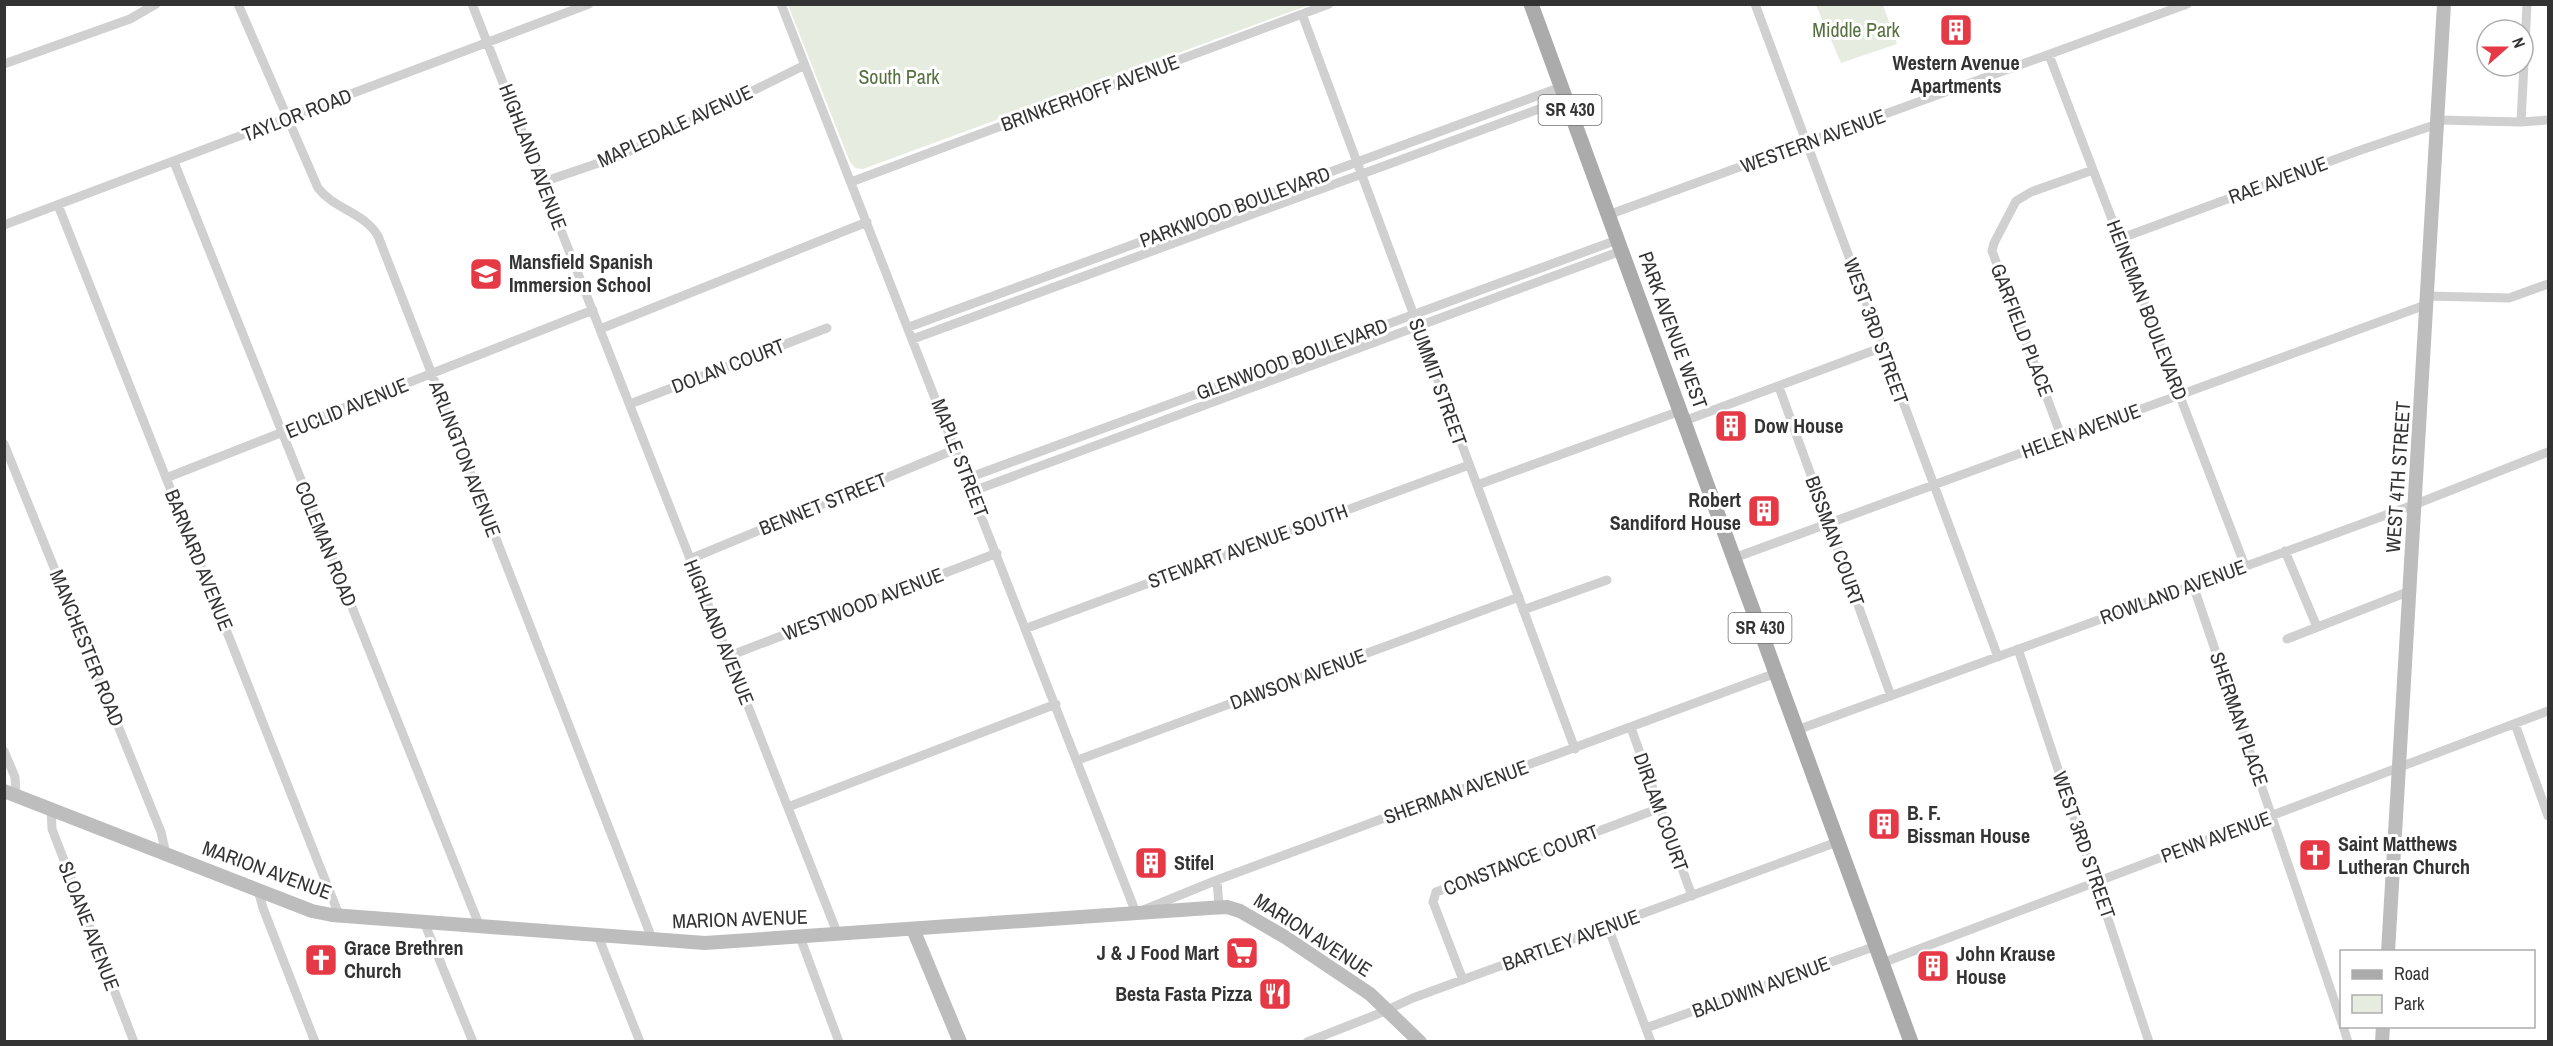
<svg xmlns="http://www.w3.org/2000/svg" width="2553" height="1046" viewBox="0 0 2553 1046" font-family="'Archivo Narrow',sans-serif">
<style>
.green{fill:#e6ecdf}
.lines{fill:none;stroke-linecap:round;stroke-linejoin:round}
.street{stroke:#d0d0d0;stroke-width:9}
.secondary{stroke:#bdbdbd;stroke-width:14}
.primary{stroke:#ababab;stroke-width:15}
.labels{text-anchor:middle;stroke-width:6;stroke-linejoin:round;paint-order:stroke}
.shield{fill:#fff;stroke:#707070;stroke-width:1.5}
.shield-label{font-size:18px;font-weight:bold;fill:#333}
.park-label{font-size:20px;fill:#56703f;stroke:#fff}
.poi-label{font-size:20px;font-weight:bold;fill:#333;stroke:#fff;text-anchor:start}
.street-label{font-size:20px;fill:#333;stroke:#fff}
</style>
<rect width="100%" height="100%" fill="#fff"/>
<path class="green" d="M788,5H1309L863,169L855,168L850,162Z
M1816,5H1883L1897,44L1841,63Z"/>
<g class="lines">
<path class="street" d="M238,4L318,188C335,210 364,212 378,236L653,941
M472,4L838,935
M781,4L1136,913L1217,880L1776,673
M1755,4L1998,657
M1302,14L1575,749
M2049,55L2245,566
M4,64L130,19L156,4
M2438,120L2521,122L2548,120
M2521,122L2527,4
M174,162L480,927
M543,182L622,155L805,65
M851,182L1329,4
M58,205L339,915
M1608,215L2187,4
M4,225L589,4
M2119,239L2358,151L2437,124
M2428,296L2509,298L2548,284
M909,327L1561,87
M600,329L867,222
M913,339L1566,99
M1779,387L1891,696
M630,404L827,328
M1684,421L1883,347
M2062,438L1992,251L1994,243L2016,201L2031,192L2093,170
M4,444L161,832L166,854
M166,478L593,310
M968,478L1617,240
M1477,485L1680,411
M973,491L1621,251
M2285,551L2317,627
M1734,558L2428,304
M690,559L956,449
M2193,585L2342,1023
M1523,610L1607,580
M1027,628L1469,465
M2287,639L2410,591
M2018,649L2149,1042
M729,656L997,553
M2515,724L2548,816
M1631,728L1692,896
M1797,730L2416,504L2548,452
M4,751L15,777L16,795
M1078,760L1519,597
M788,807L1056,704
M51,809L52,829L134,1042
M1217,880L1219,907
M258,890L263,908L315,1042
M424,922L473,1042
M1608,927L1651,1042
M598,936L640,1042
M800,937L839,1042
M1882,963L2548,711
M1463,980L1433,902L1436,892L1660,808
M2343,1026L2348,1042
M1646,1028L1876,946
M1307,1042L1378,1014L1413,998L1837,842"/>
<path class="secondary" d="M4,791L312,911L332,915L705,943L1209,908L1227,907L1240,911L1285,937L1370,994L1420,1042
M913,929L960,1042
M2388,952L2444,4
M2382,1042L2383,1026"/>
<path class="primary" d="M1531,4L1911,1042"/>
</g>
<defs>
<symbol id="building-square" viewBox="-11 -11 22 22"><rect x="-9" y="-9" width="18" height="18" rx="4" fill="#e63946" stroke="#fff"/><path d="M-4-6H4V6H1V3H-1V6H-4ZM-2.5-4.3h1.7v1.8h-1.7ZM.8-4.3h1.7v1.8H.8ZM-2.5-1h1.7V.8h-1.7ZM.8-1h1.7V.8H.8Z" fill="#fff"/></symbol>
<symbol id="school-square" viewBox="-11 -11 22 22"><rect x="-9" y="-9" width="18" height="18" rx="4" fill="#e63946" stroke="#fff"/><path d="M0-5L7-2L0 1L-7-2ZM-4 1L0 2.5L4 1V4Q0 6-4 4Z" fill="#fff"/></symbol>
<symbol id="church-square" viewBox="-11 -11 22 22"><rect x="-9" y="-9" width="18" height="18" rx="4" fill="#e63946" stroke="#fff"/><path d="M-1.2-6h2.4v3.5h3.3v2.4h-3.3V6h-2.4V-.1h-3.3v-2.4h3.3Z" fill="#fff"/></symbol>
<symbol id="supermarket-square" viewBox="-11 -11 22 22"><rect x="-9" y="-9" width="18" height="18" rx="4" fill="#e63946" stroke="#fff"/><path d="M-6-5.5h2.5l.6 2H6L4.5 2H-2.5L-4.4-4H-6ZM-1.5 3.2a1.3 1.3 0 1 0 .1 0ZM3 3.2a1.3 1.3 0 1 0 .1 0Z" fill="#fff"/></symbol>
<symbol id="restaurant-square" viewBox="-11 -11 22 22"><rect x="-9" y="-9" width="18" height="18" rx="4" fill="#e63946" stroke="#fff"/><path d="M-5-6h1v4h1v-4h1v4h1v-4h1v5L-1.5 .5V6h-2V.5L-5-1ZM5-6V6H3V1.5H1.5Q1.5-4 5-6Z" fill="#fff"/></symbol>
</defs>
<g fill-rule="evenodd">
<use href="#building-square" x="1937" y="11" width="38" height="38"/>
<use href="#school-square" x="467" y="255" width="38" height="38"/>
<use href="#building-square" x="1712" y="407" width="38" height="38"/>
<use href="#building-square" x="1745" y="492" width="38" height="38"/>
<use href="#building-square" x="1865" y="805" width="38" height="38"/>
<use href="#church-square" x="2296" y="836" width="38" height="38"/>
<use href="#building-square" x="1132" y="844" width="38" height="38"/>
<use href="#supermarket-square" x="1223" y="934" width="38" height="38"/>
<use href="#church-square" x="302" y="941" width="38" height="38"/>
<use href="#building-square" x="1914" y="947" width="38" height="38"/>
<use href="#restaurant-square" x="1256" y="975" width="38" height="38"/>
</g>
<g class="labels">
<g class="shield">
<rect x="1538.5" y="95" width="63" height="30" rx="4.5"/>
<rect x="1728.5" y="613" width="63" height="30" rx="4.5"/>
</g>
<g class="shield-label">
<text x="1570" y="116">SR 430</text>
<text x="1760" y="634">SR 430</text>
</g>
<g class="park-label">
<text x="1856" y="37">Middle Park</text>
<text x="899" y="84">South Park</text>
</g>
<g class="poi-label">
<text x="1956" y="70" text-anchor="middle">Western Avenue<tspan x="1956" dy="23">Apartments</tspan></text>
<text x="509" y="269">Mansfield Spanish<tspan x="509" dy="23">Immersion School</tspan></text>
<text x="1754" y="433">Dow House</text>
<text x="1741" y="507" text-anchor="end">Robert<tspan x="1741" dy="23">Sandiford House</tspan></text>
<text x="1907" y="820">B. F.<tspan x="1907" dy="23">Bissman House</tspan></text>
<text x="2338" y="851">Saint Matthews<tspan x="2338" dy="23">Lutheran Church</tspan></text>
<text x="1174" y="870">Stifel</text>
<text x="344" y="955">Grace Brethren<tspan x="344" dy="23">Church</tspan></text>
<text x="1219" y="960" text-anchor="end">J &amp; J Food Mart</text>
<text x="1956" y="961">John Krause<tspan x="1956" dy="23">House</tspan></text>
<text x="1252" y="1001" text-anchor="end">Besta Fasta Pizza</text>
</g>
<g class="street-label">
<text transform="translate(1090 93) rotate(-20)" y="7">BRINKERHOFF AVENUE</text>
<text transform="translate(297 115) rotate(-21)" y="7">TAYLOR ROAD</text>
<text transform="translate(675 126) rotate(-25)" y="7">MAPLEDALE AVENUE</text>
<text transform="translate(1813 141) rotate(-20)" y="7">WESTERN AVENUE</text>
<text transform="translate(533 157) rotate(69)" y="7">HIGHLAND AVENUE</text>
<text transform="translate(2278 180) rotate(-20)" y="7">RAE AVENUE</text>
<text transform="translate(1235 207) rotate(-20)" y="7">PARKWOOD BOULEVARD</text>
<text transform="translate(2147 310) rotate(69)" y="7">HEINEMAN BOULEVARD</text>
<text transform="translate(1673 330) rotate(70)" y="7">PARK AVENUE WEST</text>
<text transform="translate(2022 330) rotate(69)" y="7">GARFIELD PLACE</text>
<text transform="translate(1876 331) rotate(70)" y="7">WEST 3RD STREET</text>
<text transform="translate(1292 359) rotate(-20)" y="7">GLENWOOD BOULEVARD</text>
<text transform="translate(728 366) rotate(-21)" y="7">DOLAN COURT</text>
<text transform="translate(1438 382) rotate(70)" y="7">SUMMIT STREET</text>
<text transform="translate(347 408) rotate(-22)" y="7">EUCLID AVENUE</text>
<text transform="translate(2081 431) rotate(-20)" y="7">HELEN AVENUE</text>
<text transform="translate(960 458) rotate(69)" y="7">MAPLE STREET</text>
<text transform="translate(465 459) rotate(69)" y="7">ARLINGTON AVENUE</text>
<text transform="translate(2398 477) rotate(-86)" y="7">WEST 4TH STREET</text>
<text transform="translate(823 504) rotate(-22)" y="7">BENNET STREET</text>
<text transform="translate(1835 541) rotate(70)" y="7">BISSMAN COURT</text>
<text transform="translate(326 544) rotate(68)" y="7">COLEMAN ROAD</text>
<text transform="translate(1248 546) rotate(-20)" y="7">STEWART AVENUE SOUTH</text>
<text transform="translate(199 560) rotate(68)" y="7">BARNARD AVENUE</text>
<text transform="translate(2173 592) rotate(-20)" y="7">ROWLAND AVENUE</text>
<text transform="translate(863 604) rotate(-21)" y="7">WESTWOOD AVENUE</text>
<text transform="translate(719 632) rotate(68)" y="7">HIGHLAND AVENUE</text>
<text transform="translate(87 648) rotate(68)" y="7">MANCHESTER ROAD</text>
<text transform="translate(1298 679) rotate(-20)" y="7">DAWSON AVENUE</text>
<text transform="translate(2239 719) rotate(71)" y="7">SHERMAN PLACE</text>
<text transform="translate(1456 792) rotate(-20)" y="7">SHERMAN AVENUE</text>
<text transform="translate(1661 812) rotate(70)" y="7">DIRLAM COURT</text>
<text transform="translate(2216 837) rotate(-20)" y="7">PENN AVENUE</text>
<text transform="translate(2084 845) rotate(71)" y="7">WEST 3RD STREET</text>
<text transform="translate(1521 860) rotate(-21)" y="7">CONSTANCE COURT</text>
<text transform="translate(267 870) rotate(20)" y="7">MARION AVENUE</text>
<text transform="translate(740 919) rotate(-2)" y="7">MARION AVENUE</text>
<text transform="translate(89 926) rotate(69)" y="7">SLOANE AVENUE</text>
<text transform="translate(1313 935) rotate(33)" y="7">MARION AVENUE</text>
<text transform="translate(1571 940) rotate(-20)" y="7">BARTLEY AVENUE</text>
<text transform="translate(1761 987) rotate(-20)" y="7">BALDWIN AVENUE</text>
</g>
</g>
<rect width="2553" height="1046" fill="none" stroke="#333333" stroke-width="12"/>
<rect x="2340" y="950" width="195" height="78" fill="#ffffff" stroke="#adadad" stroke-width="1.5"/>
<rect x="2352" y="970" width="30" height="9" fill="#ababab" stroke="#adadad" stroke-width="1.5"/>
<text x="2394" y="980" font-size="18" fill="#333333">Road</text>
<rect x="2352" y="995" width="30" height="18" fill="#e6ecdf" stroke="#adadad" stroke-width="1.5"/>
<text x="2394" y="1010" font-size="18" fill="#333333">Park</text>
<g transform="translate(2505 48) rotate(69)"><circle r="28" fill="#ffffff" stroke="#adadad" stroke-width="1.5"/>
<path d="M0-4.5L10 22L0 15L-10 22Z" fill="#e63946"/>
<text y="-9" font-size="16" font-weight="bold" text-anchor="middle" fill="#333333">N</text>
</g>
</svg>
